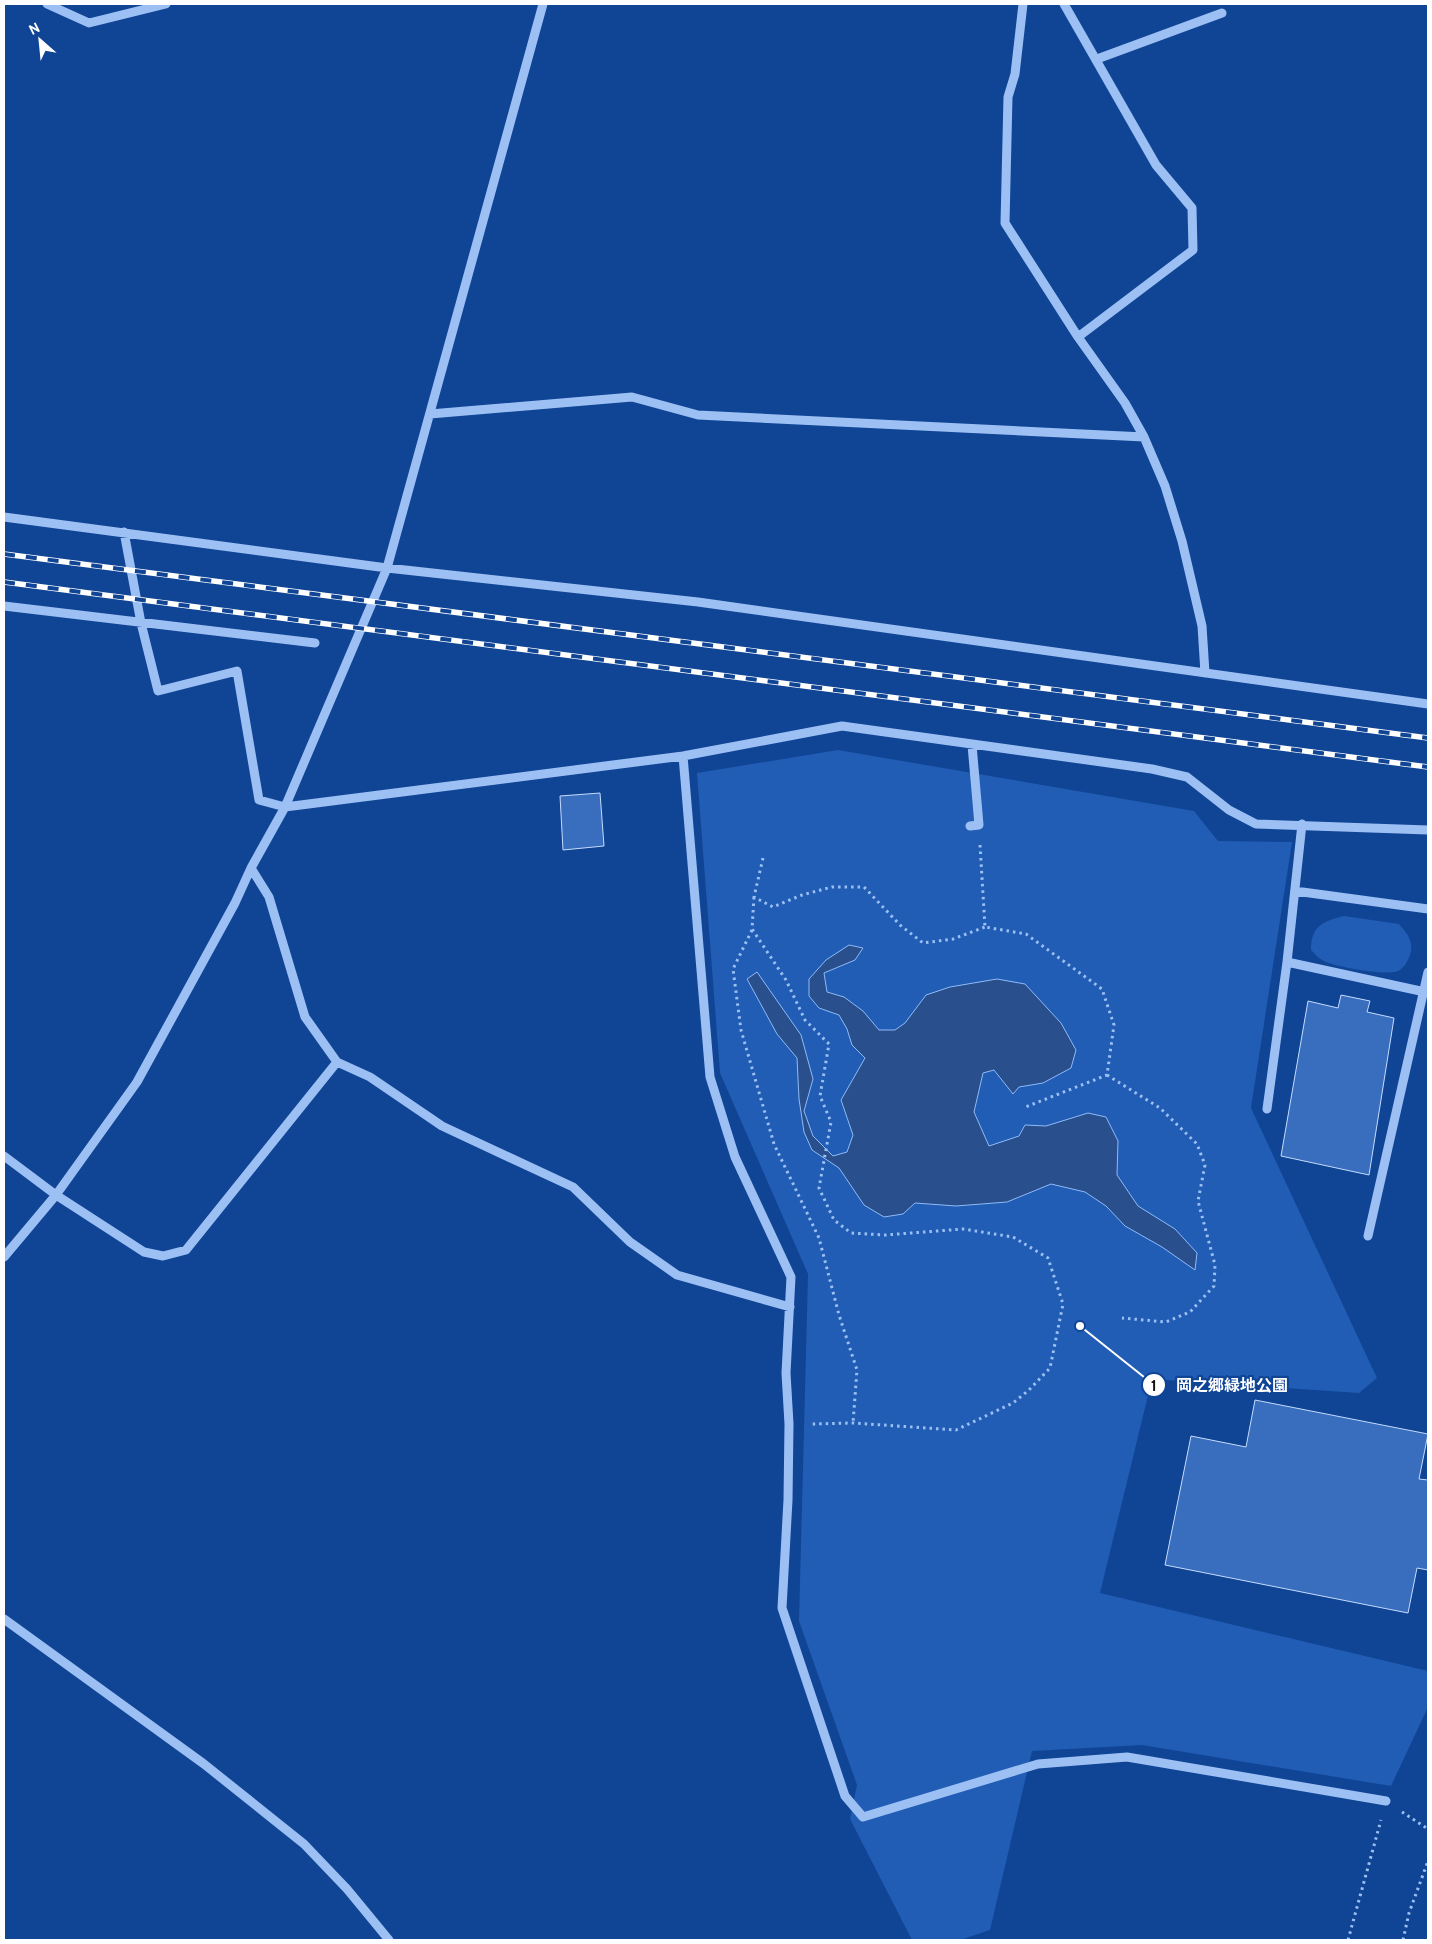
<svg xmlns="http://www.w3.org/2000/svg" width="1432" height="1944" viewBox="0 0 1432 1944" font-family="Overpass,'Noto Sans JP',sans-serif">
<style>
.green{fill:#215db4}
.water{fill:#294f8c;stroke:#8fbbf8}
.building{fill:#386ebd;stroke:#c5dcfe}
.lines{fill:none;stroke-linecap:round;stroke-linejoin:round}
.path{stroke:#9dc0f4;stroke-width:3;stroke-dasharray:2.5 4;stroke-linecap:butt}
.minor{stroke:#9dc0f4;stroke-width:9}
.rail-casing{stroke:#fff;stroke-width:5.5}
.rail{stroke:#104495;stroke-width:4;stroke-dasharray:11;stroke-linecap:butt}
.leader{fill:none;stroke:#fff;stroke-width:2}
.callout-dot{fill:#fff;stroke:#104495;stroke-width:2}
.mark-label{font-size:15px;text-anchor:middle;font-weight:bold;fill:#111}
.callout-label{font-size:16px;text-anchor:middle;font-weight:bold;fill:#fff;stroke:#104495;stroke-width:4.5;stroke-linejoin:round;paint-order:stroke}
</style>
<rect width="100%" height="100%" fill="#104495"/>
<path class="green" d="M838,750L1194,811L1218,841L1292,842L1251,1108L1377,1378L1359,1393L1152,1379L1100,1593L1428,1671V1707L1391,1786L1142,1745L1032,1751L990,1930L960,1940H912L850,1819L857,1785L799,1621L808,1274L720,1073L697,773Z
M1344,916L1399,924C1408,934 1414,942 1410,955C1408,961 1404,968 1398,971C1386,976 1338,967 1326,962C1320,960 1315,954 1311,950C1311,926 1323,921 1344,916Z"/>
<path class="water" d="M849,945L863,948L855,960L824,973L827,992L844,997L863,1011L879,1030H895L905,1023L926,995L950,987L997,979L1025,984L1061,1023L1076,1050L1071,1068L1043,1083L1019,1087L1013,1094L994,1070L983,1073L974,1112L989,1146L1019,1136L1025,1125L1046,1126L1088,1113L1106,1117L1118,1141L1117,1175L1138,1206L1175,1229L1197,1253L1195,1270L1162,1247L1125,1226L1106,1206L1085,1192L1051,1184L1007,1202L956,1206L915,1203L903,1214L884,1217L864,1205L839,1168L812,1150L804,1132L799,1099L797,1058L777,1034L747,979L757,972L801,1035L813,1079L804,1111L813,1136L833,1156L847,1152L853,1135L841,1100L865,1058L852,1045L847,1029L839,1015L819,1008L809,996V979L826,960Z"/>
<path class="building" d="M600,793L604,846L563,850L560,796Z
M1341,995L1370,1001L1367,1012L1394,1018L1369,1175L1281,1156L1308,1001L1338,1008Z
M1255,1400L1428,1434L1419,1479L1428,1480V1570L1417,1568L1408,1613L1165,1565L1191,1436L1246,1447Z"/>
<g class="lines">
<path class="path" d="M980,845L985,927L1026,934L1102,989L1114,1025L1107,1075L1023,1108
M763,858L754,897L773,907L802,895L832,887H864L900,925L923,943L953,939L985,927
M754,897L752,929L786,980L805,1020L829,1044L820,1096L831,1122L819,1188L834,1220L851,1233L885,1235L963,1229L1013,1237L1048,1258L1063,1304L1050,1368L1029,1390L1013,1403L956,1430L853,1423L810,1424
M752,930L733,969L741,1030L774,1144L819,1238L839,1315L857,1370L853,1423
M1107,1075L1160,1108L1197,1144L1205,1165L1198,1201L1215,1265L1214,1286L1190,1312L1166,1322L1122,1318
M1402,1812L1428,1829
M1348,1940L1381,1820
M1403,1940L1409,1913L1428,1861"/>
<path class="minor" d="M47,4L89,23L166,4
M1023,4L1015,74L1008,97L1005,223L1078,337L1125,403L1144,437L1165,486L1182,541L1202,626L1205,673
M1064,4L1156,165L1192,208L1193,250L1078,337
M1097,59L1222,13
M430,414L632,397L698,415L1144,437
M4,517L387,568L698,602L1428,704
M124,532L141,623L158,691L237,671L259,800L285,807L683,756L842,726L1152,769L1187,777L1229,810L1256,824L1428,830
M4,606L315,643
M683,756L710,1077L735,1157L791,1277L786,1373L789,1424L788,1500L782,1608L845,1796L863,1817L1038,1764L1127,1757L1386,1801
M1302,824L1287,962L1425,992
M970,826L979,825L972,745
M1295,891L1428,909
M337,1062L370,1077L442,1126L573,1187L630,1242L677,1275L790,1307
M1267,1109L1287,962
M4,1156L56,1195L144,1252L163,1256L186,1250L337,1062L305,1017L269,897L251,868
M1368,1236L1428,972
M4,1257L56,1195L137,1082L235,903L251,868L285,807L387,568L543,4
M4,1619L204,1764L304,1844L347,1889L389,1940"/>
<defs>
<path id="rail" d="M4,554L1428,738
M4,582L1428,767"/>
</defs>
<use href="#rail" class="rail-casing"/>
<use href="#rail" class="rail"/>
</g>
<path class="leader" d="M1080 1326L1154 1385"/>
<g class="callout-dot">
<circle cx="1080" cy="1326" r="5"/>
<circle cx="1154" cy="1385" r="12"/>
</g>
<g class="mark-label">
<text x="1154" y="1391">1</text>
</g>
<g class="callout-label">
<text x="1232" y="1391">岡之郷緑地公園</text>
</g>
<rect width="1432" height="1944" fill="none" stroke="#ffffff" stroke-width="10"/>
<g transform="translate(40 40) rotate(333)" stroke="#104495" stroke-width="4" paint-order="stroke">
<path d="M0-4L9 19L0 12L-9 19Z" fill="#ffffff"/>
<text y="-8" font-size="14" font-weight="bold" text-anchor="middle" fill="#ffffff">N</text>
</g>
</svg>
